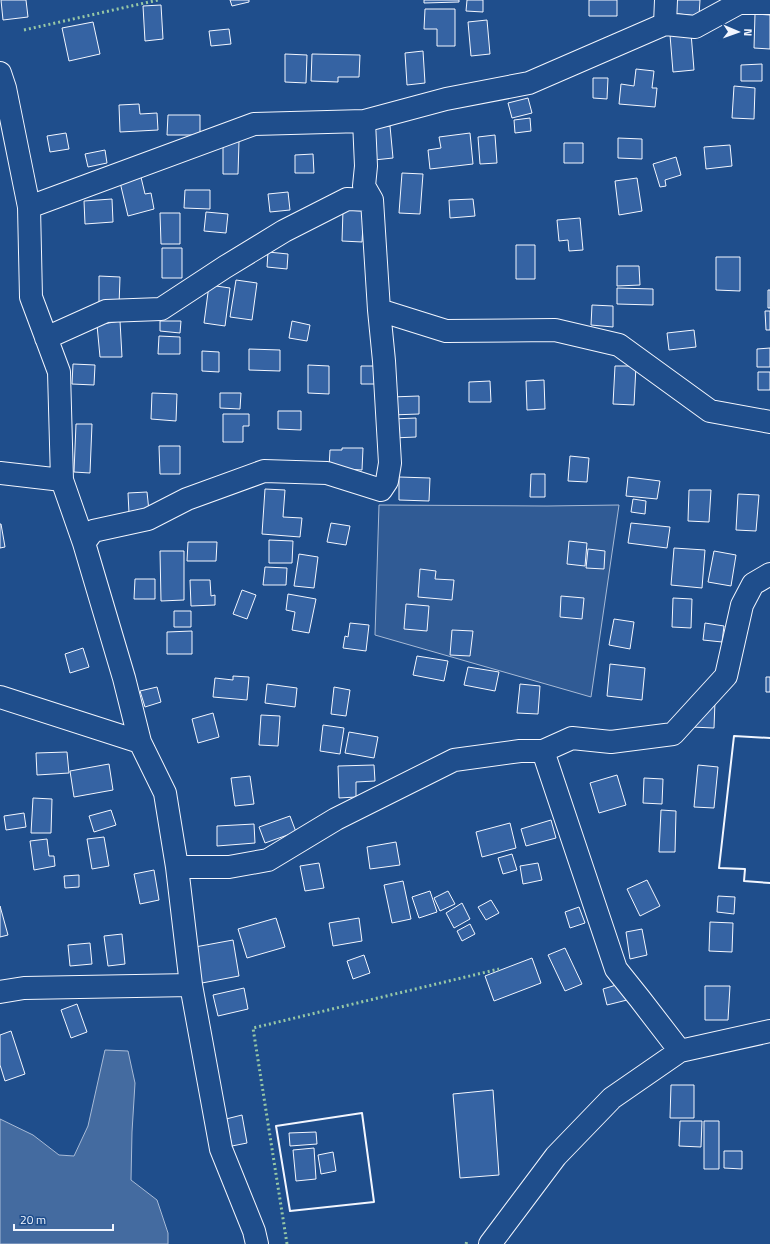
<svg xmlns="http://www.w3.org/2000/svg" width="770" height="1244" viewBox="0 0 770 1244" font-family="'Titillium Web',sans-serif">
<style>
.green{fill:#305b95;stroke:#a8bbd7}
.water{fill:#446ba0;stroke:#a8bbd7}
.building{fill:#3563a3;stroke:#f2f6ff}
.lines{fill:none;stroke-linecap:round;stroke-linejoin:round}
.minor-casing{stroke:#f2f6ff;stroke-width:24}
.minor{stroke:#1f4e8c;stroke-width:22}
.hedge{stroke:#97c8a6;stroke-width:3;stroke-dasharray:2 3;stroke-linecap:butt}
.wall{stroke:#f2f6ff;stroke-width:2}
</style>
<rect width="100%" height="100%" fill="#1f4e8c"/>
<path class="green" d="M379,505L547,506L619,505L591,697L375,635Z"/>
<path class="water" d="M105,1050L128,1051L135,1083L132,1132L131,1180L157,1200L168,1233V1244H0V1119L33,1135L59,1155L74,1156L88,1126Z"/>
<path class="building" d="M1,0H26L28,17L3,20Z
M230,0H249V2L232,6Z
M424,0H459V2L424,3Z
M467,0H483V12L466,11Z
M589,0H617V16H589Z
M670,0H700L699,16L669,13Z
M161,5L163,39L145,41L143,6Z
M425,9H455V46H437V29H424Z
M755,14L770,15V49L754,48Z
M487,20L490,54L471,56L468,22Z
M93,22L100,54L69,61L62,28Z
M229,29L231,44L211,46L209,31Z
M691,33L694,70L673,72L670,35Z
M423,51L425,83L407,85L405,53Z
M285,54L307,55L306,83L285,82Z
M312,54L360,55L359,77H338V82L311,81Z
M762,64V81H741V65Z
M636,69L654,71L652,88H657L655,107L619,104L621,84L634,86Z
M593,78H608L607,99L593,98Z
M734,86L755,88L754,119L732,118Z
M528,98L532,113L512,118L508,103Z
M139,104L140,114L157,113L158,130L120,132L119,105Z
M168,115H200V135H167Z
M530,118L531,131L515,133L514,120Z
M390,126L393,158L374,160L371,128Z
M66,133L69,149L50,152L47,136Z
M470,133L473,164L430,169L428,150L441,148L439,137Z
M495,135L497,163L480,164L478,137Z
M618,138L642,139V159L618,158Z
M223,141H239L238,174H223Z
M564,143H583V163H564Z
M730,145L732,166L706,169L704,147Z
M105,150L107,163L88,167L85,154Z
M313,154L314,173H295V155Z
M676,157L681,175L665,180L666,186L660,187L653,164Z
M140,173L145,194L151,193L154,209L128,216L119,178Z
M402,173L423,174L420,214L399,213Z
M637,178L642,211L619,215L615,181Z
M185,190H210V209L184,208Z
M288,192L290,210L270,212L268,194Z
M112,199L113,222L85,224L84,201Z
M473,199L475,216L450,218L449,200Z
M343,210L364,211L362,242L342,241Z
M206,212L228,214L226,233L204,231Z
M160,213H180V244H161Z
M580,218L583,250L569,251L568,240L559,241L557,220Z
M516,245H535V279H516Z
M162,248H182V278H162Z
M268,252L288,254L287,269L267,267Z
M716,257H740V291L716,290Z
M617,266H639L640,285L617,286Z
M99,276L120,277L119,306H99Z
M236,280L257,283L252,320L230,317Z
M209,285L230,288L225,326L204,323Z
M617,288L653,289V305L617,304Z
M768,290H770V308H768Z
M592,305L613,306V327L591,325Z
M765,311H770V330H766Z
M120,321L122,357H100L97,325Z
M160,321H181L180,333L160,331Z
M292,321L310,325L307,341L289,338Z
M694,330L696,347L669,350L667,333Z
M159,336L180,337V354H158Z
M770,348V367H757V349Z
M249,349L280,350V371L249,370Z
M202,351L219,352V372L202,371Z
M73,364L95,365L94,385L72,384Z
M308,365L329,366V394L308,393Z
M361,366H378L379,384H361Z
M615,366H636L634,405L613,404Z
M758,372H770V390H758Z
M544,380L545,409L527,410L526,381Z
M490,381L491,402H469V382Z
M152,393L177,394L176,421L151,419Z
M220,393H241L240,409L220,408Z
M419,396V414L391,415V397Z
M278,411H301V430L278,429Z
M223,414H249V426H243V442H223Z
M416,418V437L393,438L392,419Z
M76,424H92L90,473L74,472Z
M159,446H180V474H160Z
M342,448H363L362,470L329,468L330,450H342Z
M570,456L589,458L587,482L568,481Z
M531,474H545V497H530Z
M399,477L430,478L429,501L399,500Z
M628,477L660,481L657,499L626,496Z
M265,489L285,490L283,517L302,518L300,537L262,534Z
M689,490H711L709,522L688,521Z
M147,492L149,511L129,513L128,493Z
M738,494L759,495L756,531L736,530Z
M633,499L646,501L645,514L631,512Z
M331,523L350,526L346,545L327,542Z
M631,523L670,527L667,548L628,543Z
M0,524H1L5,547L0,548Z
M269,540L293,541L292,563H269Z
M569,541L587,543L585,566L567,564Z
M188,542H217L216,561H187Z
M674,548L705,550L702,588L671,585Z
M588,549L605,551L604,569L586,568Z
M160,551H184V600L161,601Z
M714,551L736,555L731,586L708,582Z
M299,554L318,557L314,588L294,586Z
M265,567L287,568L286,585H263Z
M420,569L436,571L435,579L454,580L452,600L418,597Z
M135,579H155V599H134Z
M190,580H210L211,596L215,595V605L191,606Z
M242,590L256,595L247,619L233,614Z
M288,594L316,599L309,633L292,630L295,612L286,610Z
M561,596L584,598L582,619L560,617Z
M673,598L692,599L691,628L672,627Z
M406,604L429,606L427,631L404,629Z
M174,611H191V627H174Z
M614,619L634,622L630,649L609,645Z
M350,623L369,625L366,651L343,648L345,636L348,637Z
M705,623L724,626L722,642L703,640Z
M452,630L473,631L470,656L450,655Z
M192,631V654H167V632Z
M83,648L89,667L70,673L65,654Z
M417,656L448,661L444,681L413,675Z
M610,664L645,668L642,700L607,696Z
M468,667L499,672L495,691L464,685Z
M233,676L249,677L247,700L213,697L215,678L233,680Z
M766,677H770V692H766Z
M267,684L297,688L295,707L265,703Z
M520,684L540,686L538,714L517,713Z
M157,687L161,702L145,707L140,691Z
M334,687L350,690L346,716L331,714Z
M715,701L714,728L691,727Z
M213,713L219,737L198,743L192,719Z
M261,715L280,716L278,746L259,745Z
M323,725L344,728L340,754L320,751Z
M349,732L378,737L374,758L345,753Z
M67,752L69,773L37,775L36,753Z
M109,764L113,790L74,797L70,771Z
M374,765L375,781L356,782V797L339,798L338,766Z
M698,765L718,767L714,808L694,807Z
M617,775L626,805L599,813L590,783Z
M250,776L254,804L235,806L231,778Z
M644,778L663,779L662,804L643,803Z
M33,798L52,799L51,833H31Z
M111,810L116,825L94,832L89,816Z
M661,810L676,811L675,852H659Z
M24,813L26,827L6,830L4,816Z
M290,816L296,832L265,843L259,827Z
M551,820L556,838L526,846L521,829Z
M510,823L516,848L482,857L476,832Z
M254,824L255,843L217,846V826Z
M104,837L109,866L92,869L87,839Z
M47,839L49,856H54L55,866L34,870L30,841Z
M396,842L400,865L370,869L367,847Z
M512,854L517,870L503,874L498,858Z
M319,863L324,888L305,891L300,866Z
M538,863L542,880L523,884L520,866Z
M154,870L159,900L140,904L134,874Z
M79,875V887L65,888L64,876Z
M647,880L660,906L640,916L627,889Z
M403,881L411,919L392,923L384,885Z
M430,891L437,912L419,918L412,897Z
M448,891L455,904L440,911L434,898Z
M718,896L735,897L734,914L717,912Z
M491,900L499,913L486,920L478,907Z
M462,903L470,919L454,928L446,913Z
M0,906L8,935L0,937Z
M579,907L585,923L570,928L565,912Z
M276,918L285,947L247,958L238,929Z
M359,918L362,941L333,946L329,923Z
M710,922L733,923L732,952L709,951Z
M470,924L475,934L462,941L457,931Z
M642,929L647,955L630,959L626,932Z
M122,934L125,964L108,966L104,936Z
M233,940L239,976L202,983L195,947Z
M90,943L92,964L70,966L68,945Z
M565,948L582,984L565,991L548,955Z
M364,955L370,973L353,979L347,961Z
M532,958L541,983L494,1001L485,976Z
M626,982L631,999L607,1005L603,989Z
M705,986H730L728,1020H705Z
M244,988L248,1009L218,1016L213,995Z
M77,1004L87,1032L71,1038L61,1010Z
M11,1031L25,1074L5,1081L0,1065V1035Z
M671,1085H694V1118H670Z
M493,1090L499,1175L460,1178L453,1094Z
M242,1115L247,1143L232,1146L226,1119Z
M680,1121H702L701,1147L679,1146Z
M704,1121H719V1169H704Z
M316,1132L317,1144L290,1146L289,1133Z
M314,1148L316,1179L296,1181L293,1150Z
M724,1151H742V1169L724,1168Z
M333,1152L336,1171L321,1174L318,1155Z"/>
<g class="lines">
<defs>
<path id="minor" d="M665,24L695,27L739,3H770
M0,73L5,88L29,207L31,297L59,372L62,480L84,543L124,678L140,742L165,793L177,867L191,985L221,1149L254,1231L257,1244
M364,121L366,166L364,186L372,200
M29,207L254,124L364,121L446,99L529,83L665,24L666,0
M379,310L446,331L555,330L619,345L710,411L770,422
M46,338L106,311L161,309L225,267L284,231L347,199L372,200L379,310L384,361L390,463L387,481L381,490L327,473L264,471L187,499L148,519L93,531L84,543
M0,473L62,480
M0,697L140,742
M543,751L572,738L611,742L673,734L726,676L742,605L753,584L770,574
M177,867H229L268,860L336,819L454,760L520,751H543L616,969L640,999L680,1051
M0,992L24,988L191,985
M490,1244L556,1156L612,1098L680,1051L770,1031"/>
</defs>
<use href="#minor" class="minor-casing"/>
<use href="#minor" class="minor"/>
<path class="hedge" d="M24,30L158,0
M287,1244L253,1028L499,969
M466,1244L467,1241"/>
<path class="wall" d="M770,738L734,736L719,868L745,869L744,881L770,883
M362,1113L374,1202L290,1211L276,1126Z"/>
</g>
<g transform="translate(738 32) rotate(92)" stroke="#1f4e8c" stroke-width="3" paint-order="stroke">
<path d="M0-3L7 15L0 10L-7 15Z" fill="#f2f6ff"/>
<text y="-6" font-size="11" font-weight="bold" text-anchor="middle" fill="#f2f6ff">N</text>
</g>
<path d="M14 1224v6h99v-6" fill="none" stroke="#f2f6ff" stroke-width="2"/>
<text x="20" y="1224" font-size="12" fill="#f2f6ff" stroke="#1f4e8c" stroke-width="3" paint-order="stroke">20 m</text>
</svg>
